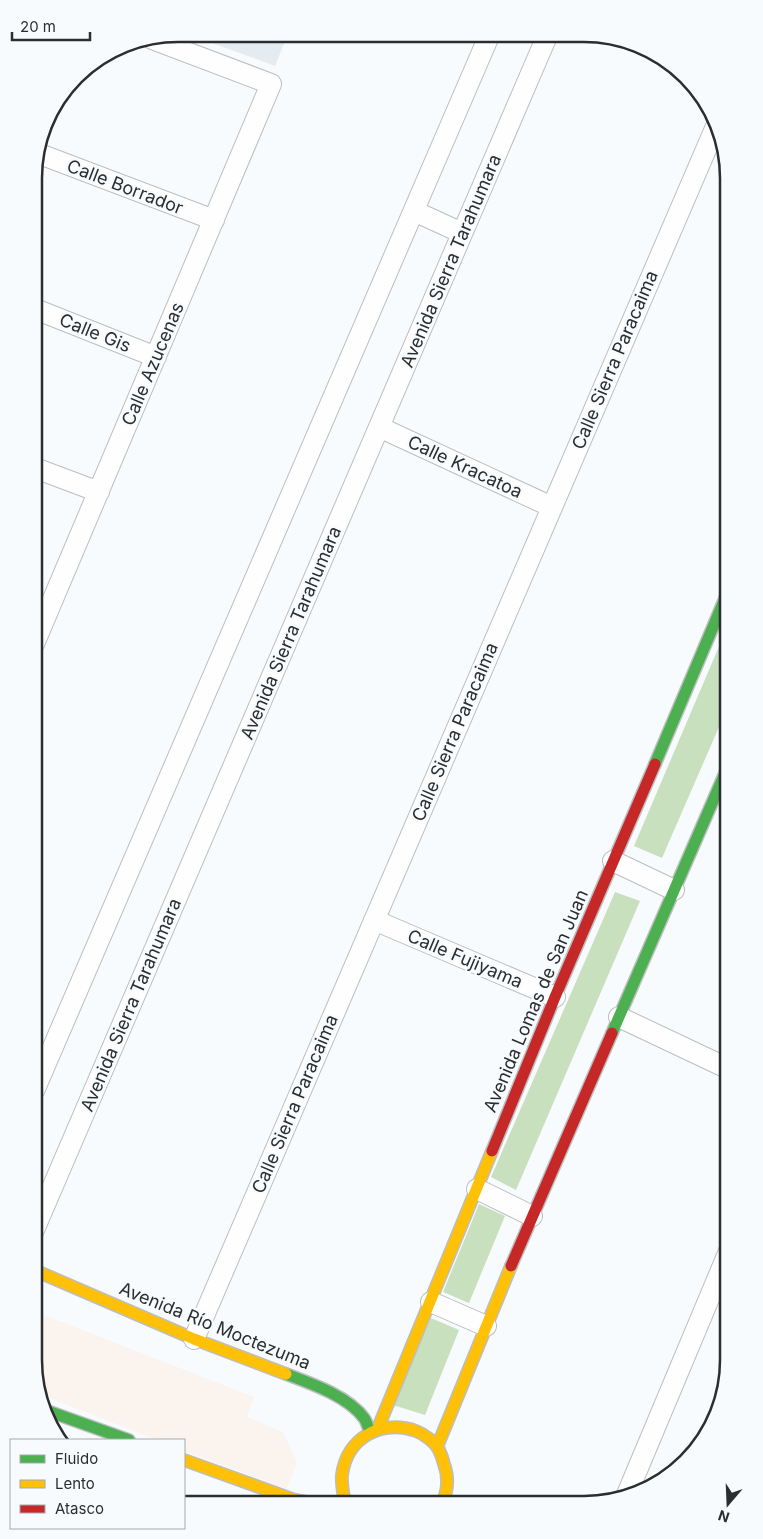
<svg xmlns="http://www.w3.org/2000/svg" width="763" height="1539" viewBox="0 0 763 1539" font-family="Inter,sans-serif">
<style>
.commercial{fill:#fbf3ee}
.built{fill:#e4ecf2}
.forest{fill:#c8e0bd}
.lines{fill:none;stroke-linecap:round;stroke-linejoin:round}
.street-casing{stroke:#bcbebf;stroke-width:22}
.fast-casing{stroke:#bcbebf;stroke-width:14}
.slow-casing{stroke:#bcbebf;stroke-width:14}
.jam-casing{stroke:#bcbebf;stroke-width:14}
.street{stroke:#fefeff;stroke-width:20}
.fast{stroke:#4caf50;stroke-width:11}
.slow{stroke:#ffc107;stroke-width:11}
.jam{stroke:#c62828;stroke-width:11}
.labels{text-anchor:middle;stroke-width:4.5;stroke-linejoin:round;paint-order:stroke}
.street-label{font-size:18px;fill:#2b2d2f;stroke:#f7fbfe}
.rim{fill:none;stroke:#2b2d2f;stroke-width:2.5}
</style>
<rect width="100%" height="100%" fill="#f8fbfd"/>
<path class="commercial" d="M34,1311L254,1397L247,1417L283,1432L297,1462L287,1489L184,1451V1440H157L39,1394L34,1361Z"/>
<path class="built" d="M187,34H288L275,66Z"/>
<path class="forest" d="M729,623V704L662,858L634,846Z
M615,892L640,901L516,1190L491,1177Z
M479,1204L505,1216L469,1303L443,1292Z
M431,1318L459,1330L425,1415L393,1405Z"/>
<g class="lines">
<defs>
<path id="street" d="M37,153L214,220
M414,211L462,233
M35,309L156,357
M379,427L552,507
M35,468L99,492
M34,644L271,84L152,39
M613,861L674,890
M374,920L555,997
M619,1017L729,1069
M34,1091L489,36
M477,1189L532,1216
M34,1230L547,36
M431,1302L486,1326
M194,1339L717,124
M625,1499L729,1251"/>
<path id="fast" d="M655,764L729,589
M612,1033L729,764
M286,1374C310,1383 348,1396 364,1418C367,1422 368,1428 370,1432
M42,1409L129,1440"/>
<path id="slow" d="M34,1270L194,1339L286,1374
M378,1428L492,1151
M437,1447L511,1266
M184,1460L295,1500L317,1504
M345,1505C344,1496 341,1484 342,1475C347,1437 382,1419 416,1431C424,1434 435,1442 439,1450C441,1454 443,1460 444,1464C449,1478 448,1492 441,1505"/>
<path id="jam" d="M492,1151L555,997L655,764
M511,1266L612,1033"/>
</defs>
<use href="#street" class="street-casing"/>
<use href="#fast" class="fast-casing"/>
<use href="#slow" class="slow-casing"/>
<use href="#jam" class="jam-casing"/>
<use href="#street" class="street"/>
<use href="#fast" class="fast"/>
<use href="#slow" class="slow"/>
<use href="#jam" class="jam"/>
</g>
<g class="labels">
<g class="street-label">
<text transform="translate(125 187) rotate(21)" y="6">Calle Borrador</text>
<text transform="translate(451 261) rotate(-67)" y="6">Avenida Sierra Tarahumara</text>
<text transform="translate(95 333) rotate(22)" y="6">Calle Gis</text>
<text transform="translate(615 360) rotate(-67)" y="6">Calle Sierra Paracaima</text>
<text transform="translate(153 364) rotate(-67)" y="6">Calle Azucenas</text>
<text transform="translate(465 467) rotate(25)" y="6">Calle Kracatoa</text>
<text transform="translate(291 633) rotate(-67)" y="6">Avenida Sierra Tarahumara</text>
<text transform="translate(455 732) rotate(-67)" y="6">Calle Sierra Paracaima</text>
<text transform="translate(465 959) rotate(23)" y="6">Calle Fujiyama</text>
<text transform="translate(536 1001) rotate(-67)" y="6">Avenida Lomas de San Juan</text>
<text transform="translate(131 1005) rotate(-67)" y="6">Avenida Sierra Tarahumara</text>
<text transform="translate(295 1104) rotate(-67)" y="6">Calle Sierra Paracaima</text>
<text transform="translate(215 1326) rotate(22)" y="6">Avenida Río Moctezuma</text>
</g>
</g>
<path d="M0 0H763V1539H0ZM178 42H584A136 136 0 0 1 720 178V1360A136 136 0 0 1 584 1496H178A136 136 0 0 1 42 1360V178A136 136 0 0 1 178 42Z" fill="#f7fbfe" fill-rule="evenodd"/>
<path class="rim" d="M178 42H584A136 136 0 0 1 720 178V1360A136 136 0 0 1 584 1496H178A136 136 0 0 1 42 1360V178A136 136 0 0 1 178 42Z"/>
<rect x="10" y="1439" width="175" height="90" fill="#f7fbfe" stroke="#a5a9ab"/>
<rect x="20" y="1455" width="25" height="8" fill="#4caf50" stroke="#a5a9ab"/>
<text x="55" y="1464" font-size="15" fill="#2b2d2f">Fluido</text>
<rect x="20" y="1480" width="25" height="8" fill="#ffc107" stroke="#a5a9ab"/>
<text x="55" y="1489" font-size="15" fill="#2b2d2f">Lento</text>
<rect x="20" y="1505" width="25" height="8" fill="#c62828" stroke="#a5a9ab"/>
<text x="55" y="1514" font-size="15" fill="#2b2d2f">Atasco</text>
<g transform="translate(728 1504) rotate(199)" stroke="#f7fbfe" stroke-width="4" paint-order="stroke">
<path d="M0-4L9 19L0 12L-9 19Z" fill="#2b2d2f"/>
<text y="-8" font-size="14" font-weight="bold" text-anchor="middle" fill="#2b2d2f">N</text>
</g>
<path d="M12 32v8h78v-8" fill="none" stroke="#2b2d2f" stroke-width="2.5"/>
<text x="20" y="32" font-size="15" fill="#2b2d2f" stroke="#f7fbfe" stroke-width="4" paint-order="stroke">20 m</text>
</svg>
